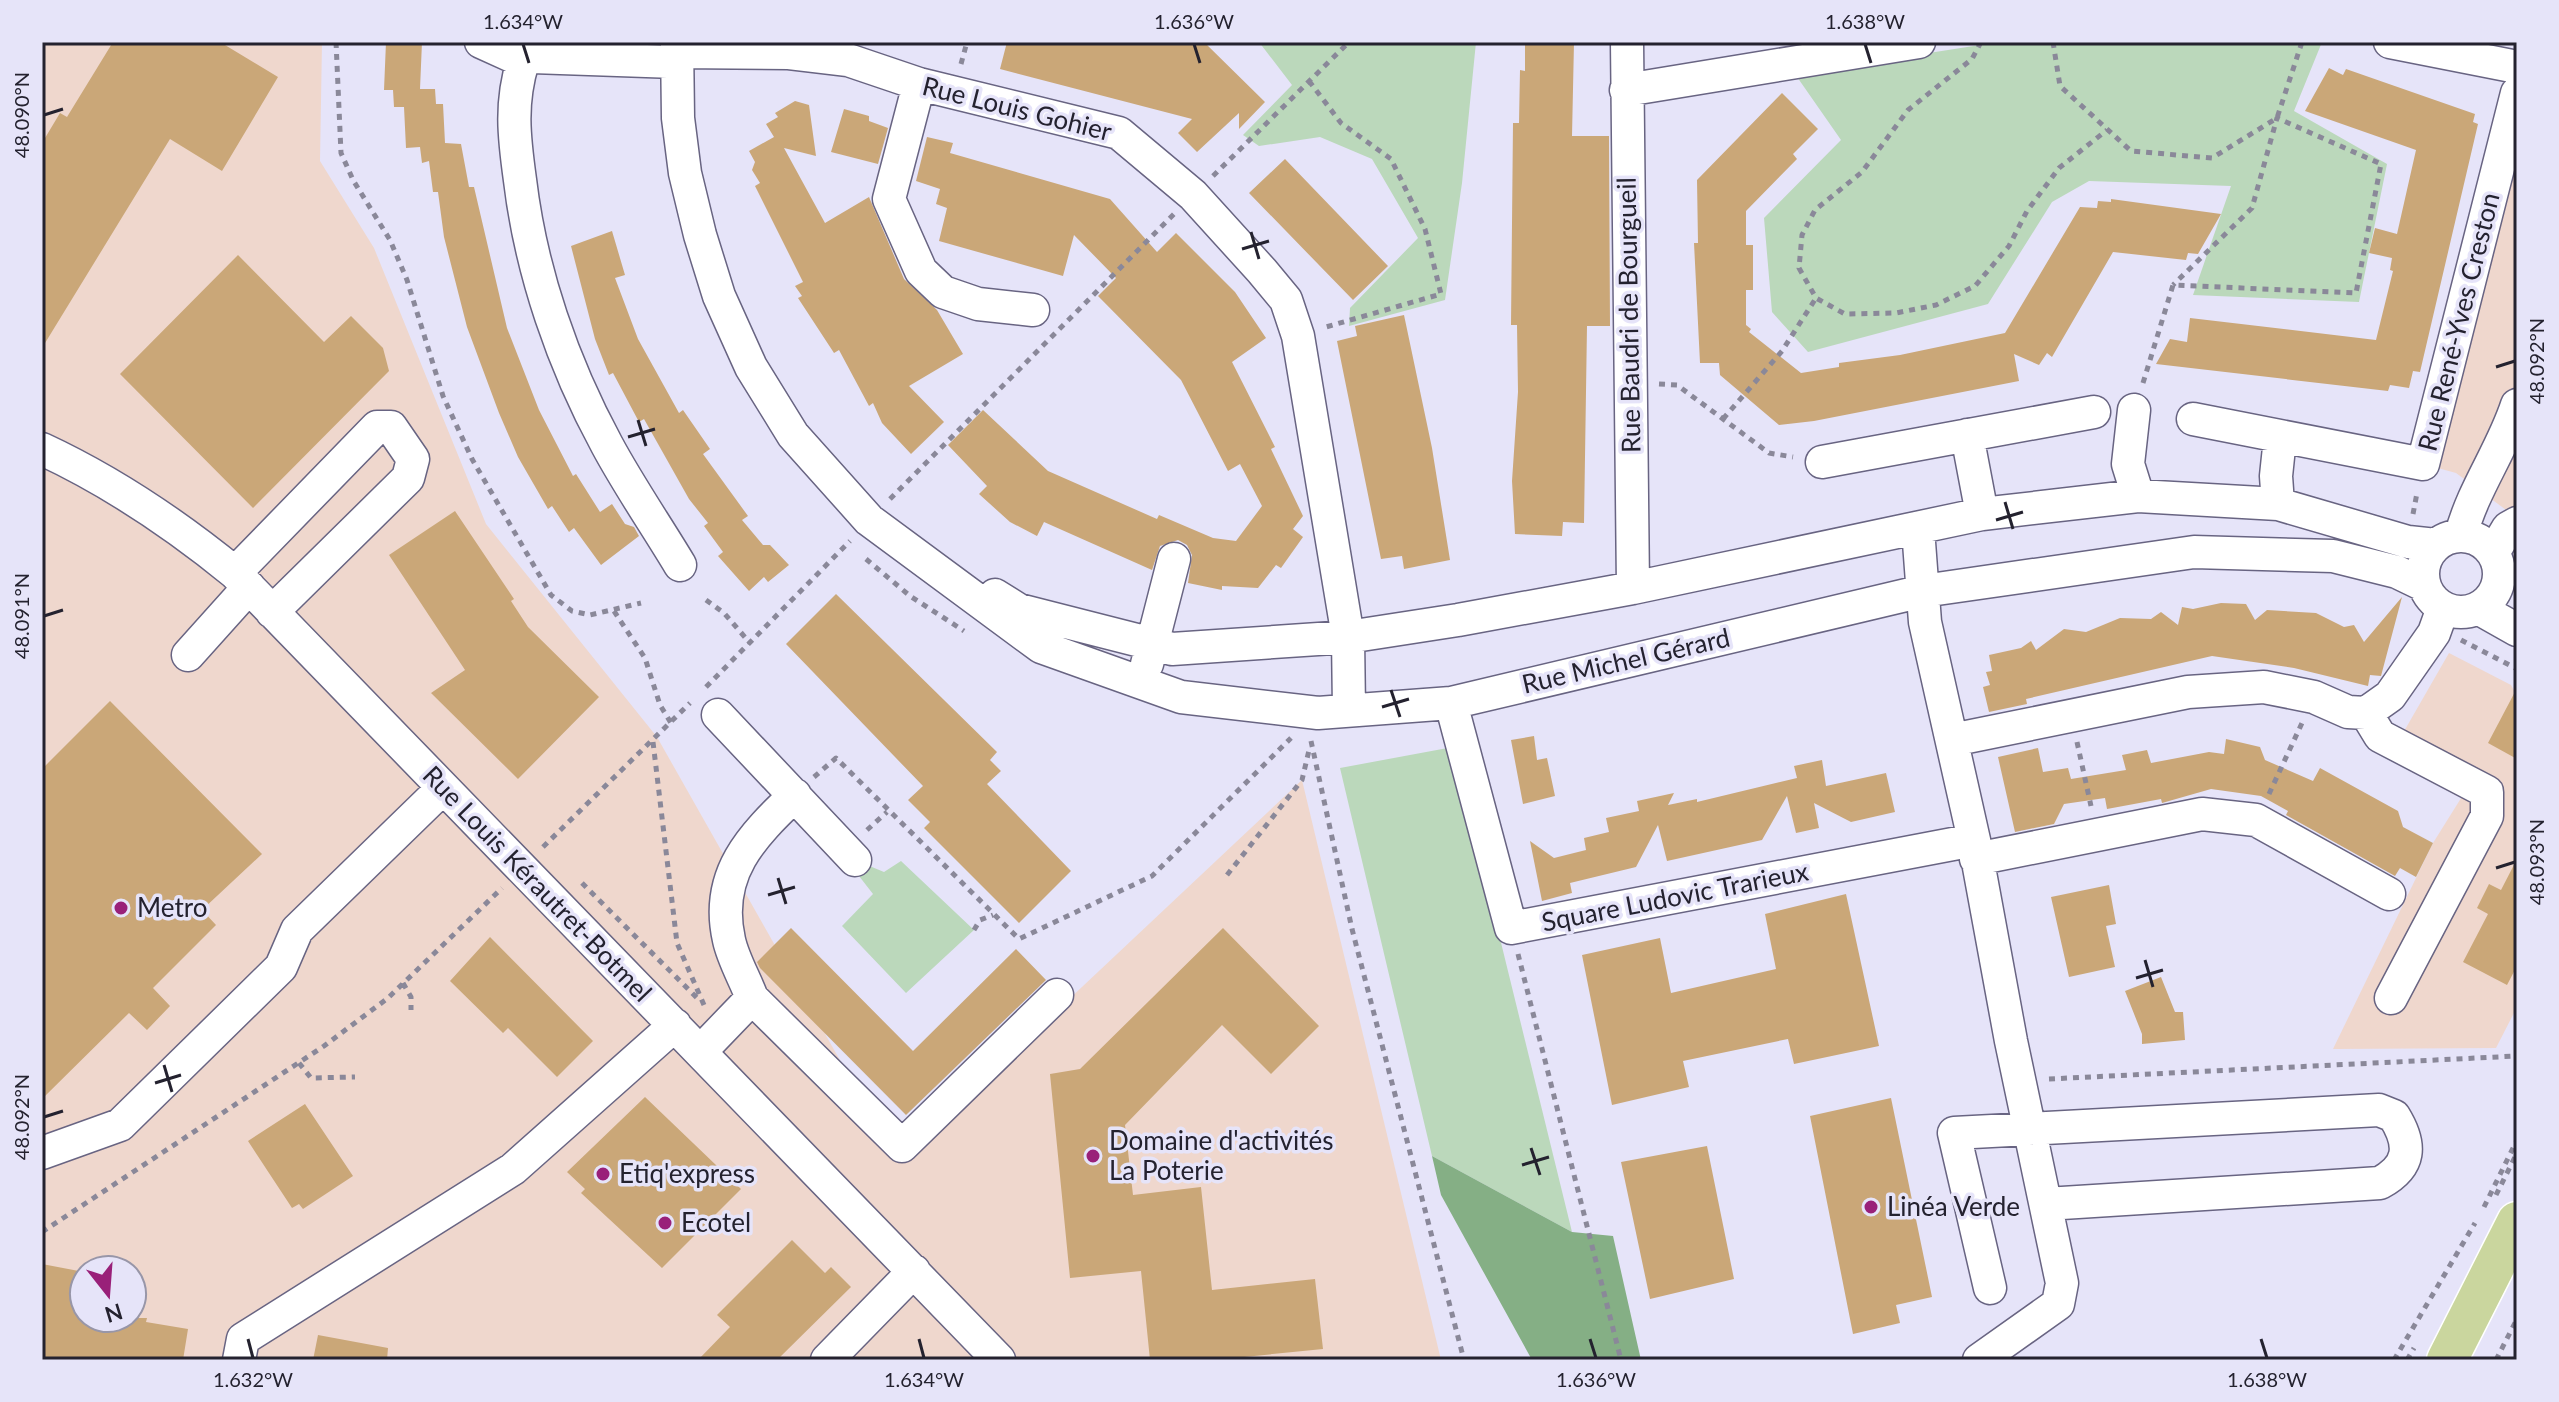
<svg xmlns="http://www.w3.org/2000/svg" width="2559" height="1402" viewBox="0 0 2559 1402" font-family="Lato,sans-serif">
<style>
.commercial{fill:#efd7cd;fill-rule:evenodd}
.green{fill:#bbd8bb}
.forest{fill:#85af85}
.building{fill:#caa778}
.lines{fill:none;stroke-linecap:round;stroke-linejoin:round}
.minor-casing{stroke:#686482;stroke-width:35}
.major-casing{stroke:#fff;stroke-width:43}
.path{stroke:#8a8899;stroke-width:5;stroke-dasharray:6 6;stroke-linecap:butt}
.minor{stroke:#fff;stroke-width:32}
.major{stroke:#cad69e;stroke-width:40}
.ticks{fill:none;stroke:#24222f;stroke-width:3}
.poi-dot{fill:#992079;stroke:#e6e4f9;stroke-width:3}
.labels{text-anchor:middle;stroke-width:7;stroke-linejoin:round;paint-order:stroke}
.street-label{font-size:26px;fill:#24222f;stroke:#e6e4f9}
.poi-label{font-size:26px;fill:#24222f;stroke:#e6e4f9;text-anchor:start}
.neatline{fill:none;stroke:#24222f;stroke-width:3}
.ticks-label{font-size:20px;text-anchor:middle;fill:#24222f}
</style>
<rect width="100%" height="100%" fill="#e6e4f9"/>
<path class="commercial" d="M42,42H322L320,161L374,248L486,524L657,737L897,1161L1302,780L1441,1360H42ZM84,1270H132V1318H84Z
M2517,93V518L2456,473L2423,464Z
M2449,653L2511,685L2517,696V1007L2496,1048L2333,1049L2433,843L2463,795L2399,740Z"/>
<path class="green" d="M1259,42H1476L1462,183L1445,300L1349,326L1350,308L1418,238L1372,159L1320,137L1259,146L1243,135L1292,85Z
M1999,42H2322L2294,111L2387,164L2359,302L2193,295L2231,186L2089,181L2052,202L1988,304L1808,352L1772,312L1764,218L1841,140L1795,74Z
M1453,747L1572,1232L1432,1156L1340,768Z
M855,860L884,872L901,861L974,930L906,993L842,926L873,894L852,867Z"/>
<path class="forest" d="M1432,1156L1572,1232L1613,1236L1641,1360H1532L1441,1195Z"/>
<path class="building" d="M113,42H220L278,77L222,171L170,139L42,348V143L60,113L67,117Z
M386,42H422L420,89H435L436,104H443L445,143L461,144L469,187H474L507,328L539,410L573,476L576,474L600,512L612,504L625,524L634,527L639,536L601,565L574,528L569,532L552,506L548,509L518,457L499,413L467,327L444,237L438,192H433L429,161L422,163L420,147L406,148L404,107H394L393,90H384Z
M1007,42H1204L1265,102L1239,129V113L1197,152L1178,133L1192,119L1000,69Z
M1525,42H1574L1572,136H1609L1610,326H1587L1584,523L1563,522L1562,536L1515,534L1512,481L1518,392L1517,325H1511L1513,123H1519L1520,70L1525,71Z
M2329,68L2343,75L2346,69L2475,114L2473,122L2478,124L2420,372L2413,371L2409,388L2390,385L2388,391L2156,364L2170,339L2187,342L2190,318L2376,340L2393,271L2390,270L2392,258L2369,253L2375,228L2397,234L2416,150L2305,111Z
M1782,93L1818,129L1793,154L1797,159L1746,211V245H1753V290H1746V325L1751,329L1749,332L1801,373L1839,367V363L1900,355L2005,333L2080,207L2097,208L2098,201L2111,202V199L2221,214L2198,254L2188,253L2186,260L2113,252L2052,357L2047,353L2039,365L2014,354L2019,381L1814,421L1779,425L1720,375L1719,363H1700L1694,243H1698L1697,180Z
M795,101L809,105L816,156L784,148L825,223L869,197L904,279L937,310L963,354L909,386L944,422L911,454L882,423L873,403L869,406L839,350L834,353L798,298L802,296L795,286L803,282L755,186L760,183L752,170L755,162L749,151L774,137L766,124L778,117L775,113Z
M844,109L869,116V121L888,128L878,164L831,152Z
M927,137L953,143L950,153L1110,199L1157,252L1176,233L1235,292L1266,338L1232,362L1275,447L1271,449L1303,516L1293,529L1303,537L1281,568L1276,565L1258,588L1222,586V590L1188,583L1192,555L1187,545L1178,540L1160,546L1152,570L1044,522L1037,536L1010,522L979,494L987,486L948,445L983,410L1048,471L1157,519L1159,515L1213,538L1236,541L1262,506L1240,464L1228,471L1181,380L1098,296L1116,278L1074,235L1063,276L939,241L947,208L936,204L940,189L916,181Z
M1285,159L1388,266L1353,300L1249,193Z
M612,231L625,275L615,278L638,339L679,413L683,410L710,449L703,454L748,516L742,520L763,545H770L789,565L768,582L764,577L749,591L718,556L723,552L704,526L708,523L689,499L644,419L639,422L613,373L609,375L595,339L571,246Z
M238,255L324,342L351,316L383,348L389,371L253,508L120,374Z
M1404,315L1432,448L1450,560L1404,569L1402,556L1381,559L1337,341L1357,336L1355,326Z
M455,511L514,599L511,601L528,627L599,697L518,779L431,693L465,670L389,555Z
M836,594L997,752L990,760L1001,771L987,784L1071,871L1019,923L924,828L930,822L908,800L923,786L786,644Z
M2402,597L2381,676L2370,675L2368,686L2294,668L2212,656L2026,699L2027,704L1989,712L1983,687L1990,685L1986,672L1992,671L1989,655L2021,648L2031,641L2036,650L2064,629L2086,632L2120,618L2151,619L2161,612L2178,625L2182,607L2193,609L2221,603L2246,604L2255,620L2267,610L2316,613L2344,627L2354,625L2364,642Z
M2517,688V759L2488,743Z
M110,701L262,854L202,910L216,925L153,988L170,1006L147,1030L129,1013L42,1099V769Z
M1534,736L1537,760L1547,758L1555,796L1523,804L1511,740Z
M2226,739L2260,747L2265,760L2313,781L2320,768L2398,811L2403,827L2433,843L2416,877L2400,868L2395,876L2286,815L2288,811L2261,796L2211,789L2162,803L2161,799L2107,809L2105,798L2064,804L2054,824L2015,832L1998,757L2038,748L2043,772L2068,768L2071,779L2126,770L2122,755L2147,750L2151,763L2209,752L2224,754Z
M1822,760L1826,786L1886,773L1895,812L1851,822L1814,803L1819,828L1796,833L1787,796L1762,840L1667,861L1658,825L1636,867L1570,883L1572,893L1542,901L1530,841L1554,858L1586,850L1584,838L1609,832L1606,818L1639,811L1637,801L1674,793L1668,805L1697,799V802L1797,778L1794,766Z
M2517,859V966L2507,985L2463,962L2488,914L2477,908L2489,884L2501,890Z
M2109,885L2116,924L2106,926L2115,967L2069,977L2051,897Z
M1846,894L1879,1046L1794,1064L1788,1039L1683,1061L1689,1087L1612,1105L1582,955L1660,938L1671,993L1776,969L1765,914Z
M791,928L913,1051L1016,949L1046,980L906,1115L760,968L757,962Z
M1223,928L1319,1026L1271,1074L1222,1025L1125,1125L1133,1195L1201,1187L1212,1290L1315,1279L1323,1349L1214,1360H1150L1141,1271L1070,1278L1050,1074L1080,1069Z
M490,937L593,1041L557,1077L508,1028L503,1033L450,981Z
M2161,977L2175,1012H2183L2185,1040L2142,1044V1034L2125,991Z
M645,1097L741,1189L662,1268L581,1193L585,1189L567,1172Z
M1891,1098L1932,1297L1896,1305L1900,1323L1853,1334L1810,1116Z
M305,1104L353,1176L303,1209L299,1204L292,1208L248,1141Z
M1707,1146L1734,1279L1650,1299L1621,1162Z
M792,1240L825,1273L831,1267L851,1287L777,1360H698L730,1327L717,1315Z
M42,1264L84,1272V1318H147L146,1322L188,1329L183,1360H42Z
M318,1335L388,1348L387,1360H313Z"/>
<g class="lines">
<defs>
<path id="minor" d="M481,42L523,61
M677,42L678,118L685,173L700,235L719,296L751,367L793,435L869,520L1041,647L1181,697L1318,713L1451,703L1923,591L2194,552L2333,556L2397,572L2424,585
M1627,42L1633,588
M2390,42L2517,67
M676,52L789,53L848,60L919,84L1119,133L1193,195L1262,271L1286,300L1298,336L1348,637L1349,710
M675,62L532,57L523,61C510,103 514,137 520,180C531,272 563,364 607,445C629,486 656,525 680,565
M919,84L889,199L921,271L943,292L978,304L1033,310
M1626,90L1919,42
M2134,410L2128,464L2138,496
M2193,419L2423,464L2517,93
M1967,435L1982,514
M42,449C113,482 175,524 235,573L999,1360
M1822,462L2094,412
M2278,504L2276,476L2280,438
M1918,529L1925,622L1974,840L2011,1041L2062,1283L2058,1304L1979,1360
M2461,535C2473,489 2502,451 2517,405
M2423 574a38 38 0 1 1 76 0a38 38 0 1 1-76 0Z
M2493,553L2508,528L2517,523
M235,573L377,427H391L413,459L408,478L272,612
M995,595L1019,610L1172,649L1348,637L1458,620L1633,588L1982,514L2138,496L2278,504L2408,542L2436,545
M2478,608L2517,630
M188,655L249,587
M1147,664L1174,559
M1451,703L1511,928L1974,840
M2366,713L2380,736L2487,792V816L2391,998
M718,715L855,860
M1952,740L2188,692L2264,687L2314,697L2348,712L2366,713L2390,696L2434,633L2443,608
M1976,859L2202,814L2256,820L2389,894
M752,998L902,1146L1057,995
M700,1052L752,998C745,979 733,959 729,940C714,874 752,836 795,795
M42,1153L120,1125L281,967L297,930L443,788
M1990,1288L1954,1133L2379,1110L2394,1116C2412,1145 2411,1166 2380,1183L2046,1204
M239,1360L243,1339L513,1169L675,1025
M827,1360L914,1271"/>
<path id="major" d="M2447,1360L2517,1222"/>
</defs>
<use href="#minor" class="minor-casing"/>
<use href="#major" class="major-casing"/>
<path class="path" d="M336,42L341,153L353,180L390,240L407,280L443,396L472,459L551,595L572,611L590,615L641,603
M1981,42L1972,59L1908,110L1862,172L1815,210L1802,235L1799,268L1816,298L1845,314L1896,313L1936,305L1975,286L2009,246L2027,211L2059,168L2107,130
M2053,42L2060,86L2131,151L2212,158L2277,118L2302,42
M961,64L967,42
M1309,81L1341,123L1391,159L1425,229L1441,294L1326,327
M1213,176L1349,42
M2143,383L2173,285L2356,293L2381,164L2277,118L2252,208L2173,285
M1659,384L1677,385L1769,453L1793,457
M1723,419L1782,351L1816,298
M890,499L1174,214
M2413,514L2417,493
M866,559L910,596L964,631
M706,600L724,613L750,643
M614,611L645,658L660,705L671,723
M2461,640L2517,669
M706,687L850,541
M1311,741L1352,929L1464,1360
M653,742L677,943L704,1005
M2077,742L2091,806
M814,777L836,758L1019,939L1152,876L1291,738
M2269,794L2302,723
M867,830L887,812
M543,847L690,703
M1227,875L1302,780L1310,746
M582,883L699,1000
M974,930L980,920L993,915
M1518,954L1621,1360
M403,983L411,997V1010
M299,1063L311,1078L355,1077
M2049,1079L2517,1056
M2496,1195L2517,1153
M2484,1207L2517,1140
M42,1232L324,1046L388,998L502,888
M2394,1360L2475,1223
M2407,1360L2414,1348
M2496,1360L2517,1319"/>
<use href="#minor" class="minor"/>
<use href="#major" class="major"/>
</g>
<path class="ticks" d="M523,44L529,63M1194,44L1200,63M1865,44L1871,63M44,115L63,109M1251,232L1259,259M1242,249L1269,241M2496,367L2515,361M638,420L646,446M628,437L655,429M2005,502L2013,529M1996,520L2023,512M44,616L63,610M1391,690L1400,717M1382,707L1409,699M2496,868L2515,862M778,878L786,904M768,895L795,887M2145,960L2153,987M2136,978L2163,970M164,1065L172,1092M155,1083L181,1075M44,1117L63,1111M1531,1148L1540,1175M1522,1165L1549,1157M248,1339L253,1358M919,1339L924,1358M1590,1339L1596,1358M2261,1339L2267,1358"/>
<g class="poi-dot">
<circle cx="121" cy="908" r="8"/>
<circle cx="1093" cy="1156" r="8"/>
<circle cx="603" cy="1174" r="8"/>
<circle cx="1871" cy="1207" r="8"/>
<circle cx="665" cy="1223" r="8"/>
</g>
<g class="labels">
<g class="street-label">
<text transform="translate(1017 109) rotate(14)" y="9">Rue Louis Gohier</text>
<text transform="translate(1629 315) rotate(-91)" y="9">Rue Baudri de Bourgueil</text>
<text transform="translate(2459 322) rotate(-76)" y="9">Rue René-Yves Creston</text>
<text transform="translate(1626 661) rotate(-13)" y="9">Rue Michel Gérard</text>
<text transform="translate(537 884) rotate(46)" y="9">Rue Louis Kérautret-Botmel</text>
<text transform="translate(1675 897) rotate(-11)" y="9">Square Ludovic Trarieux</text>
</g>
<g class="poi-label">
<text x="137" y="917">Metro</text>
<text x="1109" y="1150">Domaine d'activités<tspan x="1109" dy="30">La Poterie</tspan></text>
<text x="619" y="1183">Etiq'express</text>
<text x="1887" y="1216">Linéa Verde</text>
<text x="681" y="1232">Ecotel</text>
</g>
</g>
<rect width="2559" height="1402" fill="none" stroke="#e6e4f9" stroke-width="88"/>
<g transform="translate(108 1294) rotate(163)"><circle r="38" fill="#e6e4f9" stroke="#9896a8" stroke-width="2"/>
<path d="M0-6L14 30L0 20L-14 30Z" fill="#992079"/>
<text y="-12" font-size="22" font-weight="bold" text-anchor="middle" fill="#24222f">N</text>
</g>
<rect x="44" y="44" width="2471" height="1314" class="neatline"/>
<g class="ticks-label">
<text x="523" y="29">1.634°W</text>
<text x="1194" y="29">1.636°W</text>
<text x="1865" y="29">1.638°W</text>
<text transform="translate(22 115) rotate(-90)" y="7">48.090°N</text>
<text transform="translate(2537 361) rotate(-90)" y="7">48.092°N</text>
<text transform="translate(22 616) rotate(-90)" y="7">48.091°N</text>
<text transform="translate(2537 862) rotate(-90)" y="7">48.093°N</text>
<text transform="translate(22 1117) rotate(-90)" y="7">48.092°N</text>
<text x="253" y="1387">1.632°W</text>
<text x="924" y="1387">1.634°W</text>
<text x="1596" y="1387">1.636°W</text>
<text x="2267" y="1387">1.638°W</text>
</g>
</svg>
